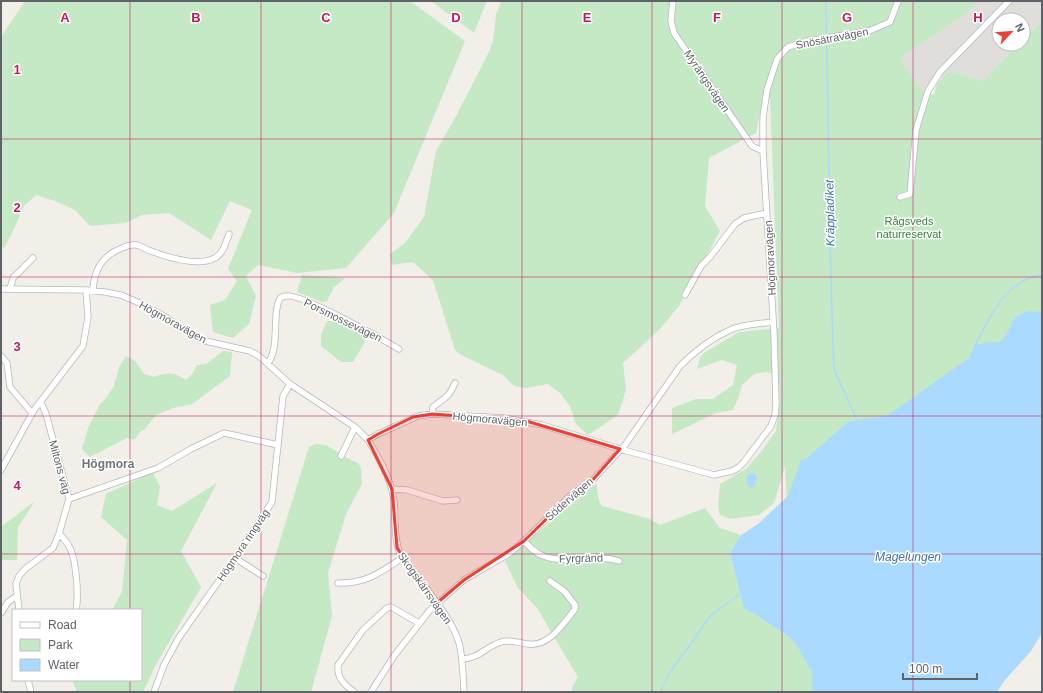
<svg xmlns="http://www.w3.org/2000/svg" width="1043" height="693" viewBox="0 0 1043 693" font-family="Arial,sans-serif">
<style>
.industrial{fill:#e0deda}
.green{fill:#c5e8c5}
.water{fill:#aadaff}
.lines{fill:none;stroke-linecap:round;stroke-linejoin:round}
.stream{stroke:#aadaff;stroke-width:1.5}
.street-casing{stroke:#b5b8bc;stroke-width:7}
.street{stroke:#fff;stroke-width:5.5}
.marked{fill:#ea4335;fill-opacity:0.2;stroke:#ea4335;stroke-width:3;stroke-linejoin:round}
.grid{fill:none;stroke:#c2185b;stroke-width:1;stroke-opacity:0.55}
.labels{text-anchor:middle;stroke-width:3;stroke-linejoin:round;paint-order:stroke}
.street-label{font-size:11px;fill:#5f6368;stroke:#fff}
.park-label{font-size:11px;fill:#348238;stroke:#fff}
.water-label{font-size:12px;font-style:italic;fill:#4174aa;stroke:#fff}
.neighbourhood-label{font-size:12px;font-weight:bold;fill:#70757a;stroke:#fff}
.grid-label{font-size:13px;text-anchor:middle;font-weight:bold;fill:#c2185b;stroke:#fff;stroke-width:3;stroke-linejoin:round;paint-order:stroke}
</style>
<rect width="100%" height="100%" fill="#f1efe8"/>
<path class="industrial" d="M979,1H1042V21L1023,40V20H999V44H1019L983,81L949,71L924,93L900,58L964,15Z"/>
<path class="green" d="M25,1H410L465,41L394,213L346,268L297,273L258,265L246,276L256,296L249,324L233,338L213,332L210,305L225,300L237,281L228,269L252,210L230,201L211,240L169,213L142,215L125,223L90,226L75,210L55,201L36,195L24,206L13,231L4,248L1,245V37Z
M431,1H487L474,33Z
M501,1H979L964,15L900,58L924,93L934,95L937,83L949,71L983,81L1019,44H1023V40L1042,21V399L787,509L785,466L774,503L759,515L730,519L720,515L718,507L720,484L746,469L760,453L776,431L780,400L779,376L766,372L754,374L742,385L738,399L733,410L716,413L672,434V408L696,399H713L733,385L737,365L722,360L697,369L700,358L704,353L739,332L779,328L770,97H763L756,133L709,158L705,206L720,231L679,306L659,330L623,363L626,390L618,415L588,435L576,424L570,406L560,393L548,384L527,388L514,386L503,375L461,355L455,350L433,280L413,262L392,265L390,254L405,243L424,217L436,151L454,120L489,52L493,40L496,15Z
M302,275L345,278L334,287L327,301L322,302L297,292Z
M327,321H338L361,328L365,342L353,362H341L321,346V335Z
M223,351L232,352L230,376L192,404L173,408L156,415L145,429L140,432L134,440L127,438L90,457L82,449L88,428L100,404L106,398L114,386L119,367L126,356L135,361L144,374L154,377C168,372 174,372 186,380L192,374L197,365L206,364Z
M316,444L326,445L347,458L358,463L361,468L362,484L346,514L328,573L332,616L311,692H233L309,447Z
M153,472L160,487L157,505L172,511L217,483L181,551L201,587L158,661L143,692H77L72,680H141V610H112L122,592L127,540L101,517L106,494Z
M596,483L599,501L602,506L650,519L660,525L705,508L720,528L741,535L730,553L744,609L755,614L789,637L797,646L812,673V692H572V687L578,677L537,608L518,588L505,561Z
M35,501L18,527L17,560H1V527Z"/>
<path class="water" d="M1028,311L1042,312V633L1031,651L1005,680L997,692H812V673L797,646L789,637L755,614L744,609L730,553L741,535L758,524L788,496L801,460L807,458L848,422L857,420L887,416L969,358L975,345L989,342L1000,343L1007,333L1015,317Z
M750,473H754L757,477L754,486L750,488L747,484C747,480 746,476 750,473Z"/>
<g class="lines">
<path class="stream" d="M826,1L831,286L834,369L857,420
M975,345C991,316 1005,280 1042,275
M660,692L671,670L688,648L710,616L740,594"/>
<defs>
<path id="street" d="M673,1L671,21L674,33L752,146L763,151
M900,197L910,194L916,130L928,91L940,72L1009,1
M1,289L86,290L105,292L121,295L142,304L162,315L201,340L250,351L259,356L290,384L355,427L368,440L378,434L418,416L432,414L504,418L542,425L620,449L714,475L732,471L738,468L744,462L771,426L775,415L776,404L774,334L763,151V117L767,90L777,59L788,47L808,41L869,31L890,22L898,1
M10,289L13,278L33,258
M93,290C94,270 103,255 122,248C126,246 132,244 137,245C142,246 146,250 151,251C169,258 210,271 222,251C225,246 227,239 229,234
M685,295L701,266L710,257L735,224L744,218L767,213
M1,356L7,363L10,387L32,413
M268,363C279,349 273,320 278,303C279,299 281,296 286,296C301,293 382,339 399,349
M432,414L433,407C445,397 448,399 455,383
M368,440C379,458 391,479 394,500C396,520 393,540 402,558C420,582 451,615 459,643C463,658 463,676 464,692
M341,456L355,427
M1,470L34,410L83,346L88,317L86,290
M392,489L407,490L443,501L457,500
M69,499L158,468L191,449L224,433L278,445
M59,534C75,547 75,566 77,585C77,594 78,601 76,610
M524,541C529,546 534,552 541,555C566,566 594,553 619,561
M235,558L263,576
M338,583C365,584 380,573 402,558
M19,610L16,584L19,576L25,569L53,548L59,534L69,499L46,414L41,402
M1,613L8,602L17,596
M462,659C480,658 485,647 501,642C510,639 518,643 528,644C549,647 563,624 575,609V605L565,592L550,581
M28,680L31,692
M154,692L164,665L178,639L235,558L272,502L283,396L290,384
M354,692C344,684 337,679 338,665L363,630L387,608L391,607L419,623
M371,692L394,656L430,610L464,580L510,553L524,541L571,495L590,483L625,445L680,366C694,352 712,338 730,330C743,324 760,324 773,322"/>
</defs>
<use href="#street" class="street-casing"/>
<use href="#street" class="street"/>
</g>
<path class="marked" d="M432,414L523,420L620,449L590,483L571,495L524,541L464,580L437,603L397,548L392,489L368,440L378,434L413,417Z"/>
<path class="grid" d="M130,1V610M261,1V692M391,1V692M522,1V692M652,1V692M782,1V692M913,1V692M1,139H1042M1,277H1042M1,416H1042M1,554H1042M130,680V692"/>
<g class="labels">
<g class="street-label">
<text transform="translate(832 38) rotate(-11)" y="4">Snösätravägen</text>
<text transform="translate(707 81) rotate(56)" y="4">Myrängsvägen</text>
<text transform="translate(770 258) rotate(-93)" y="4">Högmoravägen</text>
<text transform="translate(343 320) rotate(26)" y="4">Porsmossevägen</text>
<text transform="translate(173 322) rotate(29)" y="4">Högmoravägen</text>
<text transform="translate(490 419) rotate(5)" y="4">Högmoravägen</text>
<text transform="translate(60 467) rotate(75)" y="4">Miltons väg</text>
<text transform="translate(569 499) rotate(-41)" y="4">Södervägen</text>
<text transform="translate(243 545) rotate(-56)" y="4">Högmora ringväg</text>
<text transform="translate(581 558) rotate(-1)" y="4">Fyrgränd</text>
<text transform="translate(425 588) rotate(55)" y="4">Skogskärrsvägen</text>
</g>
<g class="park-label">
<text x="909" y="225">Rågsveds<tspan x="909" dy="13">naturreservat</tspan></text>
</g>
<g class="water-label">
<text transform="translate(830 213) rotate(-91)" y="4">Kräppladiket</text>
<text x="908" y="561">Magelungen</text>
</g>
<g class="neighbourhood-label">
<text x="108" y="468">Högmora</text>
</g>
</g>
<g class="grid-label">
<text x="65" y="22">A</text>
<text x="196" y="22">B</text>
<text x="326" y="22">C</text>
<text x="456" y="22">D</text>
<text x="587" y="22">E</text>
<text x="717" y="22">F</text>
<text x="847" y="22">G</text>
<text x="978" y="22">H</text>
<text x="17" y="74">1</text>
<text x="17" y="212">2</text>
<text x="17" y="351">3</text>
<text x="17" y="490">4</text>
</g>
<rect width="1043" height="693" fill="none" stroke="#5f6368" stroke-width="4"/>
<rect x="12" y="609" width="130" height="72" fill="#ffffff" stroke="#bfc1c3"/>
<rect x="20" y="622" width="20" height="6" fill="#ffffff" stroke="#bfc1c3"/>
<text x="48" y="629" font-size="12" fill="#5f6368">Road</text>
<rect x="20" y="639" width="20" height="12" fill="#c5e8c5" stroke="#bfc1c3"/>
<text x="48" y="649" font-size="12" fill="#5f6368">Park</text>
<rect x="20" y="659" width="20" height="12" fill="#aadaff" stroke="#bfc1c3"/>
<text x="48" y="669" font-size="12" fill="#5f6368">Water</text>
<g transform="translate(1011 32) rotate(64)"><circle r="19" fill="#ffffff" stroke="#bfc1c3"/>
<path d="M0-3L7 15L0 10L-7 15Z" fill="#ea4335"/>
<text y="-6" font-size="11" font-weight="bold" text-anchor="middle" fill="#5f6368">N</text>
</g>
<path d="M903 673v6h74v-6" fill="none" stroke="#5f6368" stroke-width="2"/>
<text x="909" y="673" font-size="12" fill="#5f6368" stroke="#ffffff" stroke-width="3" paint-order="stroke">100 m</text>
</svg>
